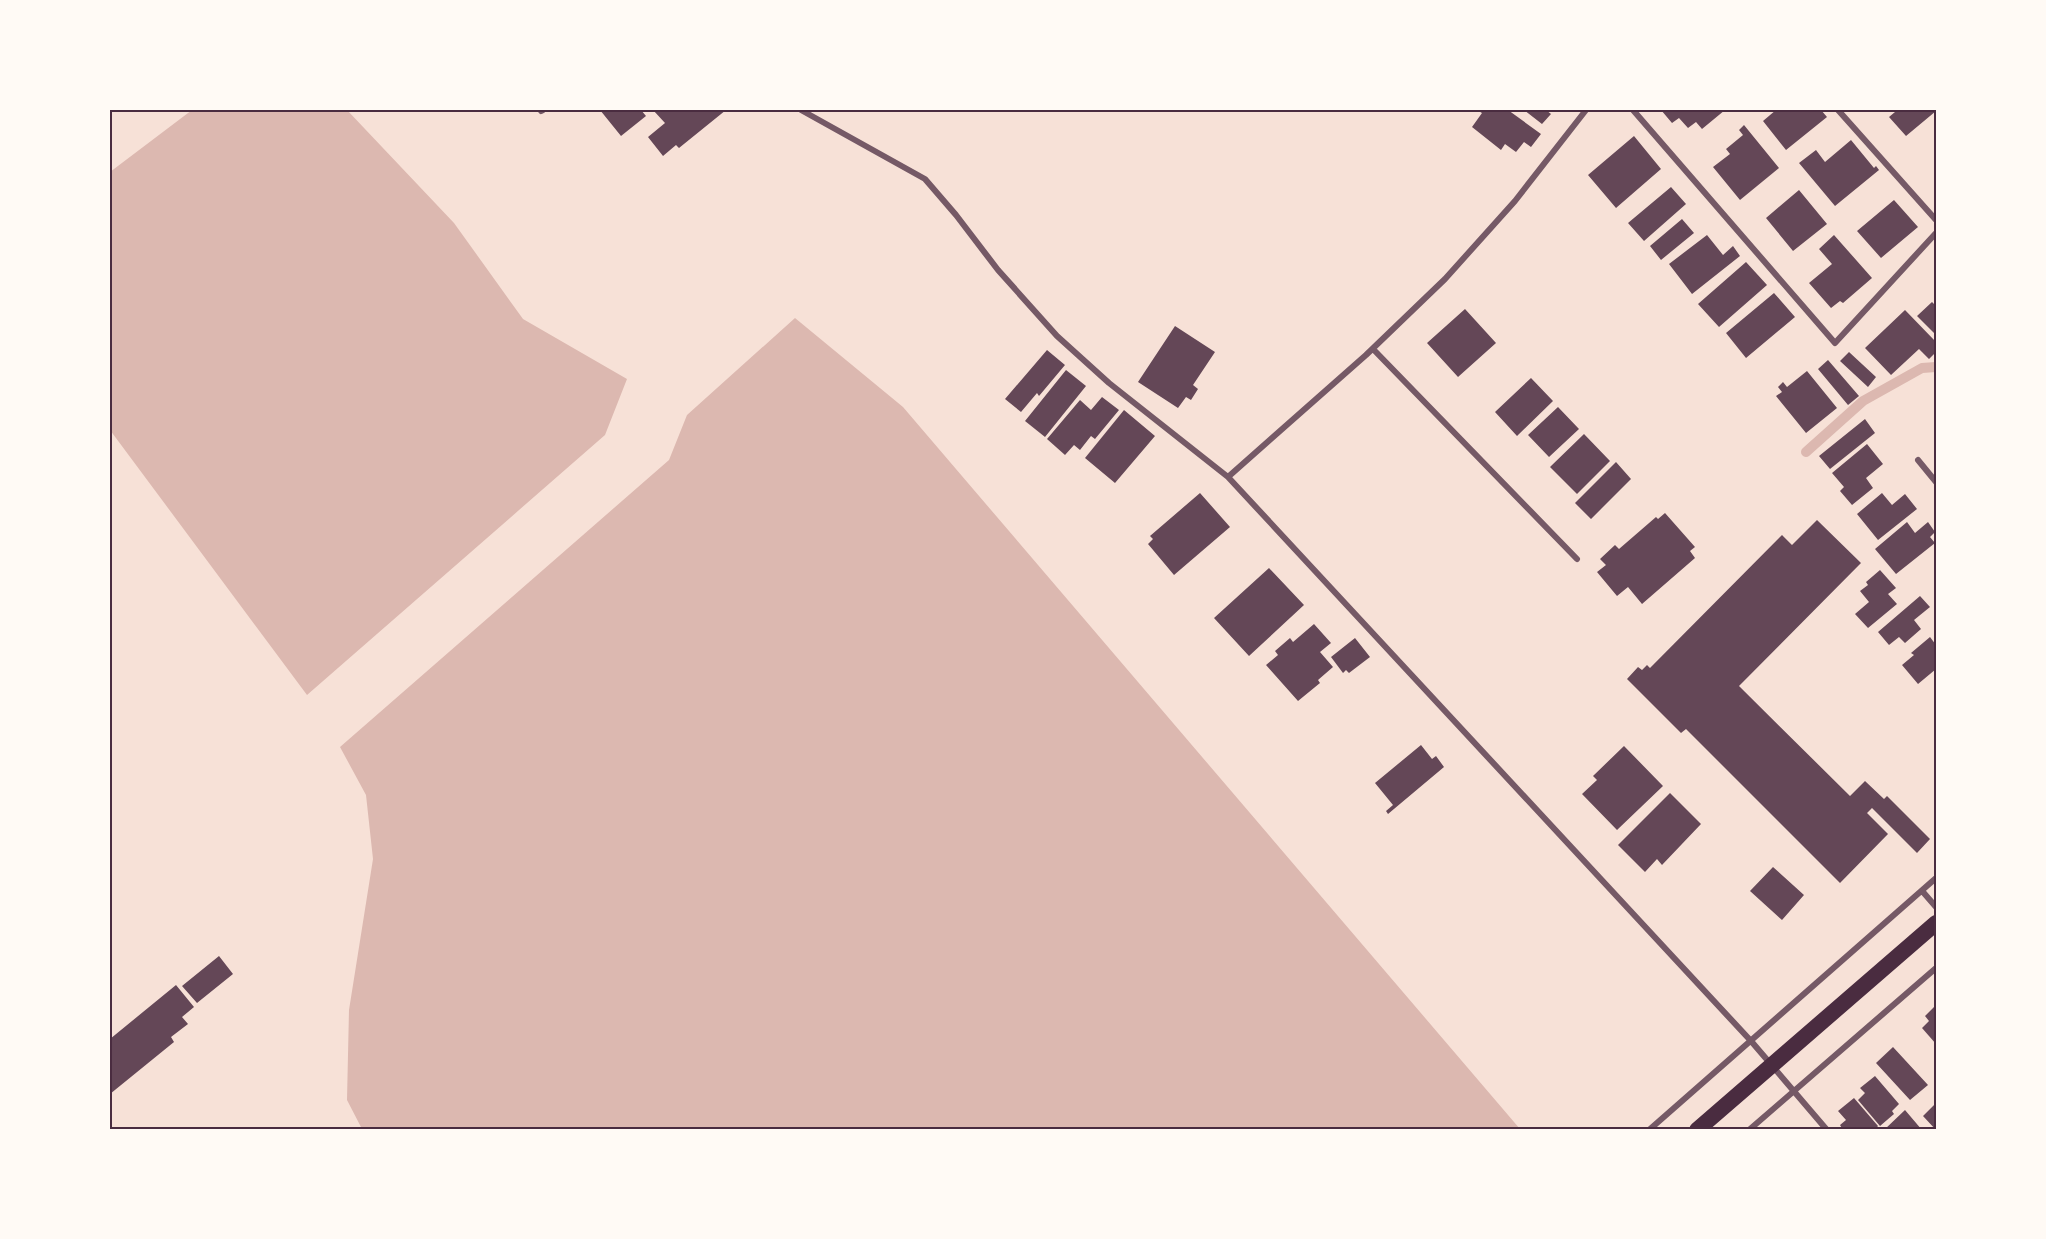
<svg xmlns="http://www.w3.org/2000/svg" width="2046" height="1239" viewBox="0 0 2046 1239" font-family="Quicksand,sans-serif">
<style>
.water{fill:#dcb8b0}
.lines{fill:none;stroke-linecap:round;stroke-linejoin:round}
.stream{stroke:#dcb8b0;stroke-width:10}
.building{fill:#644757}
.minor{stroke:#755966;stroke-width:6}
.trunk{stroke:#4a2c40;stroke-width:16}
.neatline{fill:none;stroke:#4a2c40;stroke-width:2}
</style>
<rect width="100%" height="100%" fill="#f7e1d7"/>
<path class="water" d="M192,110H347L454,223L523,319L627,379L605,435L307,695L110,430V172Z
M795,318L903,407L1520,1129H362L347,1100L349,1010L373,859L366,795L340,747L669,460L687,415Z"/>
<g class="lines">
<path class="stream" d="M1806,452L1863,401L1922,368L1936,367"/>
</g>
<path class="building" d="M600,110H641L646,116L621,136Z
M653,110H726L679,148L676,145L663,156L648,137L665,123Z
M1477,110H1508L1541,134L1531,147L1524,142L1516,152L1505,144L1501,150L1472,127L1482,113Z
M1524,110H1546L1551,114L1542,124Z
M1661,110H1725L1702,129L1696,122L1688,128L1679,118L1672,123Z
M1776,110H1821L1827,117L1786,150L1763,121Z
M1893,110H1936V111L1906,136L1889,117L1895,112Z
M1744,125L1779,168L1740,200L1713,167L1730,154L1726,149L1743,135L1739,130Z
M1634,136L1661,169L1616,208L1588,175Z
M1851,140L1874,168L1876,166L1879,170L1835,206L1799,163L1816,150L1825,162Z
M1671,187L1686,204L1644,241L1628,223Z
M1799,190L1827,224L1793,251L1766,218Z
M1894,200L1918,227L1881,258L1857,231Z
M1682,219L1694,233L1661,260L1650,246Z
M1707,235L1723,255L1733,246L1740,256L1692,294L1669,264Z
M1834,235L1872,278L1843,303L1840,301L1831,308L1809,283L1832,264L1819,249Z
M1746,262L1767,285L1719,327L1698,304Z
M1774,293L1795,317L1746,358L1726,333Z
M1932,302L1936,306V335L1917,316Z
M1465,309L1496,343L1458,377L1427,343Z
M1905,310L1936,342V352L1929,359L1919,349L1891,375L1865,348Z
M1175,326L1215,352L1193,385L1198,389L1191,400L1186,397L1178,408L1138,382Z
M1047,350L1065,365L1039,396L1037,393L1021,412L1005,399Z
M1849,352L1876,377L1868,387L1840,361Z
M1828,360L1859,396L1848,405L1818,369Z
M1066,370L1086,386L1045,437L1025,421Z
M1807,371L1837,408L1806,433L1776,396L1782,392L1778,387L1783,382L1787,387Z
M1531,378L1553,401L1517,436L1495,412Z
M1102,397L1119,410L1095,439L1091,436L1080,450L1074,445L1065,455L1047,439L1080,400L1091,410Z
M1558,407L1579,429L1549,457L1528,435Z
M1124,410L1155,436L1115,483L1085,458Z
M1865,419L1875,433L1830,469L1819,456Z
M1584,434L1610,461L1577,494L1550,467Z
M1867,444L1883,464L1866,478L1873,488L1852,505L1840,491L1844,487L1832,473Z
M1616,462L1631,479L1591,519L1575,503Z
M1200,493L1230,527L1174,575L1148,544L1153,539L1150,536Z
M1882,493L1892,505L1905,494L1917,509L1878,540L1857,514Z
M1665,513L1695,547L1690,551L1695,558L1642,604L1628,587L1617,596L1597,572L1606,565L1600,559L1615,545L1619,549L1656,517L1658,519Z
M1817,520L1861,563L1739,686L1850,796L1865,781L1884,799L1887,796L1930,839L1917,853L1872,808L1867,813L1888,834L1840,883L1686,729L1681,733L1627,679L1638,667L1642,670L1647,665L1650,668L1782,535L1792,545Z
M1907,522L1915,533L1928,522L1935,532L1930,537L1935,543L1896,574L1875,549Z
M1269,568L1304,605L1249,656L1214,618Z
M1880,570L1896,588L1888,594L1897,604L1868,628L1855,614L1869,602L1860,591L1868,585L1866,582Z
M1920,596L1930,607L1914,620L1921,629L1905,643L1899,637L1889,645L1878,632Z
M1314,624L1331,643L1320,652L1333,667L1318,680L1320,683L1298,701L1266,665L1278,655L1275,651L1290,638L1293,642Z
M1930,637L1936,645V669L1918,684L1902,665L1914,655L1911,653Z
M1355,638L1370,657L1349,673L1346,670L1343,673L1331,657Z
M1421,745L1432,759L1436,756L1444,767L1388,814L1386,811L1393,805L1375,783Z
M1624,746L1663,786L1617,830L1582,794L1597,780L1593,776Z
M1670,793L1701,824L1662,865L1657,859L1645,872L1618,845Z
M1773,867L1804,895L1782,920L1750,891Z
M219,956L233,974L197,1003L182,986Z
M176,985L194,1007L182,1017L188,1024L171,1037L174,1042L110,1094V1039Z
M1934,1007L1936,1010V1044L1922,1028L1929,1021L1925,1016Z
M1893,1047L1928,1085L1910,1100L1876,1063Z
M1875,1076L1899,1104L1892,1111L1894,1114L1880,1126L1858,1100L1865,1093L1860,1088Z
M1854,1098L1878,1126L1875,1130H1843L1840,1125L1846,1120L1838,1111Z
M1936,1103V1130L1923,1116Z
M1905,1110L1922,1130H1884Z"/>
<g class="lines">
<path class="minor" d="M801,110L925,179L956,215L998,270L1057,336L1109,383L1228,477L1751,1041L1827,1130
M1633,110L1835,343L1936,233
M1838,110L1936,220
M541,111L543,110
M1373,349L1577,559
M1918,460L1936,482
M1228,477L1366,355L1445,279L1515,201L1586,110
M1923,892L1936,907
M1649,1130L1936,878
M1749,1130L1936,968"/>
<path class="trunk" d="M1697,1130L1936,923"/>
</g>
<rect width="2046" height="1239" fill="none" stroke="#fffaf5" stroke-width="222"/>
<rect x="111" y="111" width="1824" height="1017" class="neatline"/>
</svg>
